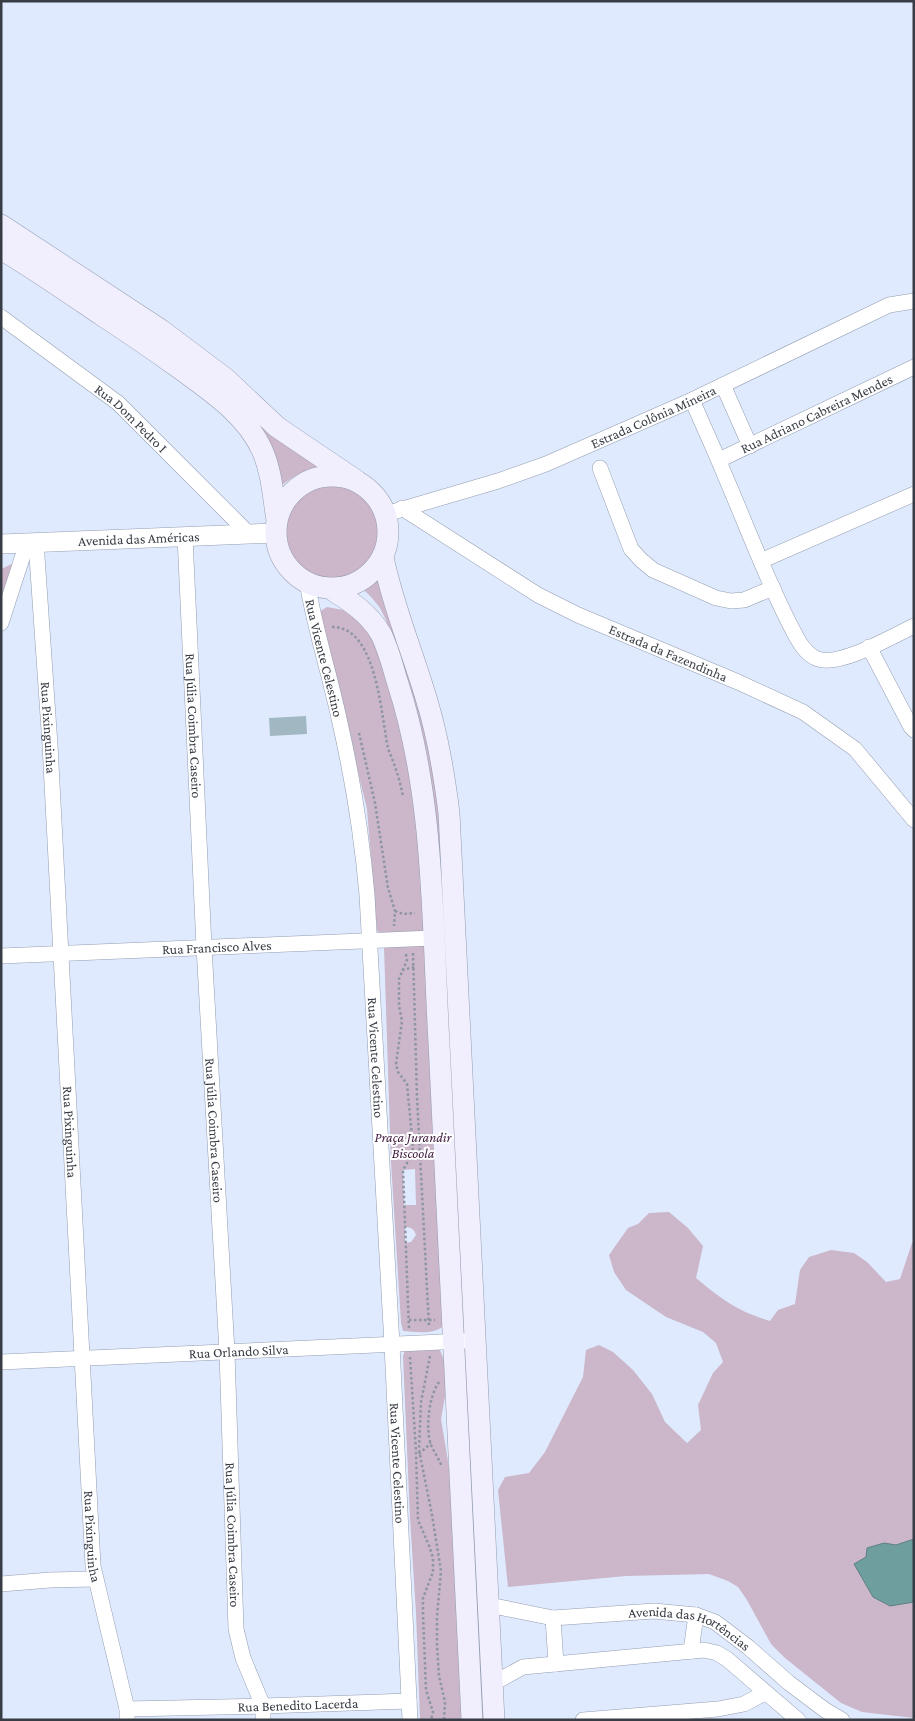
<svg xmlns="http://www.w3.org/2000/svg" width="915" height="1721" viewBox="0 0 915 1721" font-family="'Crimson Pro',serif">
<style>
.green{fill:#cbb6ca;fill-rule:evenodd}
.water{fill:#6e9e9e;stroke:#5e8183}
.building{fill:#a1b7c2}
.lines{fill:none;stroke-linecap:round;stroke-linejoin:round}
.minor-casing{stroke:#939db0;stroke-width:16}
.tertiary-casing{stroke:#939db0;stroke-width:20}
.secondary-casing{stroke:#939db0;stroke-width:22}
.path{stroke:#8d95a3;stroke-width:2.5;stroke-dasharray:2.5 2.5;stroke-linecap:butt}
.minor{stroke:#fff;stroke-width:15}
.tertiary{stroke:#fff;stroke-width:19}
.secondary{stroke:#f1eefd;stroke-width:21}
.labels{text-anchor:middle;stroke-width:4;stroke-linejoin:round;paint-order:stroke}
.street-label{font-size:14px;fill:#383d45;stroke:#fff}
.park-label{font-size:14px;font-style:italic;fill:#401a3f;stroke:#fff}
</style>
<rect width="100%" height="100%" fill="#dfeafe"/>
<path class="green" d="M108,305L321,466C305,469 295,475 282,485L273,459Z
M282 531a49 49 0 1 1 98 0a49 49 0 1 1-98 0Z
M14,563L1,604V569Z
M379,578C398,640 421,702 432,766C441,821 443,877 447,933L438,861V831L427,754L421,730L398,654L386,620L380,608L372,598L364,590L373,585Z
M327,607L343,610L354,618L367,629L376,643L398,717L416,803L424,931L423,934L379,932L377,931L367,809L319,612Z
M426,944L444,1325C436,1335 415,1332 403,1331L401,1323L391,1162L384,947ZM415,1169L416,1205H404L403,1170ZM405,1227C411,1227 414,1229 416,1235L411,1242L405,1243Z
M669,1212L688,1228L703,1246L696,1278C721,1299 737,1311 770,1321L778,1310L795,1304L800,1270L809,1257L831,1250L854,1253L867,1262L886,1282L900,1279L912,1243H914V1718L862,1712L841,1703L785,1658L771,1644L747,1600L738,1587L728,1581L709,1574L626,1576L508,1587L498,1490L505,1477L529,1473L545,1452L583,1377L586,1350L599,1345L613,1352L633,1370L652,1394L665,1422L687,1443L701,1430L698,1405L713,1373L723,1362L716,1343L703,1332L666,1317L626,1290L614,1272L609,1255L628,1228L638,1224L649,1213Z
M439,1348L444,1360L446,1391L441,1419L454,1498L466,1720H420L416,1613L410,1518L403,1356L405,1350Z"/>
<path class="water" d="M914,1539V1602L890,1606L873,1597L854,1564L866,1557L867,1548L884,1543L896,1545Z"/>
<path class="building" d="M306,716L307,734L270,736L269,718Z"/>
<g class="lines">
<defs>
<g id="minor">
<path id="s1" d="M1,317L118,403L248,533"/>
<path d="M723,385L750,446"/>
<path d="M692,400C711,442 729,484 746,526C762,564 777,602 797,638C801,646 809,656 818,659C840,667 893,636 914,626"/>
<path id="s2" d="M719,460L914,367"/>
<path d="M600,468L631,549L641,560L653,570L716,598L731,601L744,600L773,588"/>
<path id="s3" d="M402,508L538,595L578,615L738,682L803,712L855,749L914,820"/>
<path id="s4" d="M386,514L498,481L546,464L692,400L889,305L914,301"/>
<path id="s5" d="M185,537L204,947L227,1352L236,1629L243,1658L263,1706V1720"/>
<path id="s6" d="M36,542L50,745L93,1566L127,1709V1720"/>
<path d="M761,561L914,494"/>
<path id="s7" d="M307,582C315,630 330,675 340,723C353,780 362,837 367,895L392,1345L410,1720"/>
<path d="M1,623L27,543"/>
<path d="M869,647L911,727L914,730"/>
<path id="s8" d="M1,956L433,938"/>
<path id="s9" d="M1,1362L464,1341"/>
<path d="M1,1584L50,1580L95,1579"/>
<path id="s10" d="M489,1605L553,1618L654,1611L696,1615L715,1622L748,1647L789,1683L825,1710L842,1720"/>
<path d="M553,1618L556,1664"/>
<path d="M691,1651L696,1615"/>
<path d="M492,1684L523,1667L704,1650L717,1653L727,1659L798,1720"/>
<path id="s11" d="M127,1709L263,1706L409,1701"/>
<path d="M583,1720L718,1709L744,1704L765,1693"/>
</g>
<g id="tertiary">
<path id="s12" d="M1,544L276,533"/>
</g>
<path id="secondary" d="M1,225L161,330L226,379L277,427L357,481
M1,249C36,270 69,293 103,316C129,333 154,350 179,368C209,390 246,414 262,450C272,472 273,497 277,520
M276 532a56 56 0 1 1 112 0a56 56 0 1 1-112 0Z
M383,557C394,612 418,664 432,719C440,750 445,781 449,813L494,1720
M329,588C350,601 369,613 381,634C389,650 393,668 398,684C435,798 432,924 439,1043C452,1268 462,1494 472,1720"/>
</defs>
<use href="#minor" class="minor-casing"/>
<use href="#tertiary" class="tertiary-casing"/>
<use href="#secondary" class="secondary-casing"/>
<path class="path" d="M332,627C377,626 381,716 388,748C390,755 394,762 396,770C399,778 401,787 403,796
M359,733L375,803L388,888L395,911L394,926
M395,911L403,914L415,913
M413,953L417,1097L429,1327
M406,954L407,960L399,979V1006L402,1021L396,1064L398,1072L407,1084L413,1148L410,1158L403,1170L409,1330
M402,970L415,967
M409,1320H435
M430,1356L421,1402L419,1450L432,1515L441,1571L437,1616V1645L439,1676L445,1702L444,1720
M410,1357L416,1452L418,1520L430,1548L433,1558V1572L423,1598V1614L426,1690L433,1712L431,1720
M439,1382C429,1396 425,1428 431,1445C434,1452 439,1459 442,1467
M419,1454L431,1443"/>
<use href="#minor" class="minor"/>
<use href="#tertiary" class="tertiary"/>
<use href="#secondary" class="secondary"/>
</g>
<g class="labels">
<g class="street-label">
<text dy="5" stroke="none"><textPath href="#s2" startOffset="108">Rua Adriano Cabreira Mendes</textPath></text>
<text dy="5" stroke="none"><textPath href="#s4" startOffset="285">Estrada Colônia Mineira</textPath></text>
<text dy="5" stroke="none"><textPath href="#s1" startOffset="165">Rua Dom Pedro I</textPath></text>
<text dy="5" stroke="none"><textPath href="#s12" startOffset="138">Avenida das Américas</textPath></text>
<text dy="5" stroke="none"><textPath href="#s3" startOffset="304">Estrada da Fazendinha</textPath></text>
<text dy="5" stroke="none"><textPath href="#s7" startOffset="78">Rua Vicente Celestino</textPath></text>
<text dy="5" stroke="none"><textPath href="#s5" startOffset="189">Rua Júlia Coimbra Caseiro</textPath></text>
<text dy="5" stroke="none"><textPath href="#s6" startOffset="186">Rua Pixinguinha</textPath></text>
<text dy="5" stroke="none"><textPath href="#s8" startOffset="216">Rua Francisco Alves</textPath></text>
<text dy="5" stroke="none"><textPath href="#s7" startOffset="482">Rua Vicente Celestino</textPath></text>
<text dy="5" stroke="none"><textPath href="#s5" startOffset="594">Rua Júlia Coimbra Caseiro</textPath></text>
<text dy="5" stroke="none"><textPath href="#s6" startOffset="591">Rua Pixinguinha</textPath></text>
<text dy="5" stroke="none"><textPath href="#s9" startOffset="238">Rua Orlando Silva</textPath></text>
<text dy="5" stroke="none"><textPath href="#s7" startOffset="888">Rua Vicente Celestino</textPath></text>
<text dy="5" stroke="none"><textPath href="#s5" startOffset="999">Rua Júlia Coimbra Caseiro</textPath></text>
<text dy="5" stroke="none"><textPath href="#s6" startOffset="996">Rua Pixinguinha</textPath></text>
<text dy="5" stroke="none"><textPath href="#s10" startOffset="206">Avenida das Hortências</textPath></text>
<text dy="5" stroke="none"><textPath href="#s11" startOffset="171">Rua Benedito Lacerda</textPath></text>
</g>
<g class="park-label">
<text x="413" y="1142">Praça Jurandir<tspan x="413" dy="16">Biscoola</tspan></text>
</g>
</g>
<rect width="915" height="1721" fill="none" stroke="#383d45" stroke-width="5"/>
</svg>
